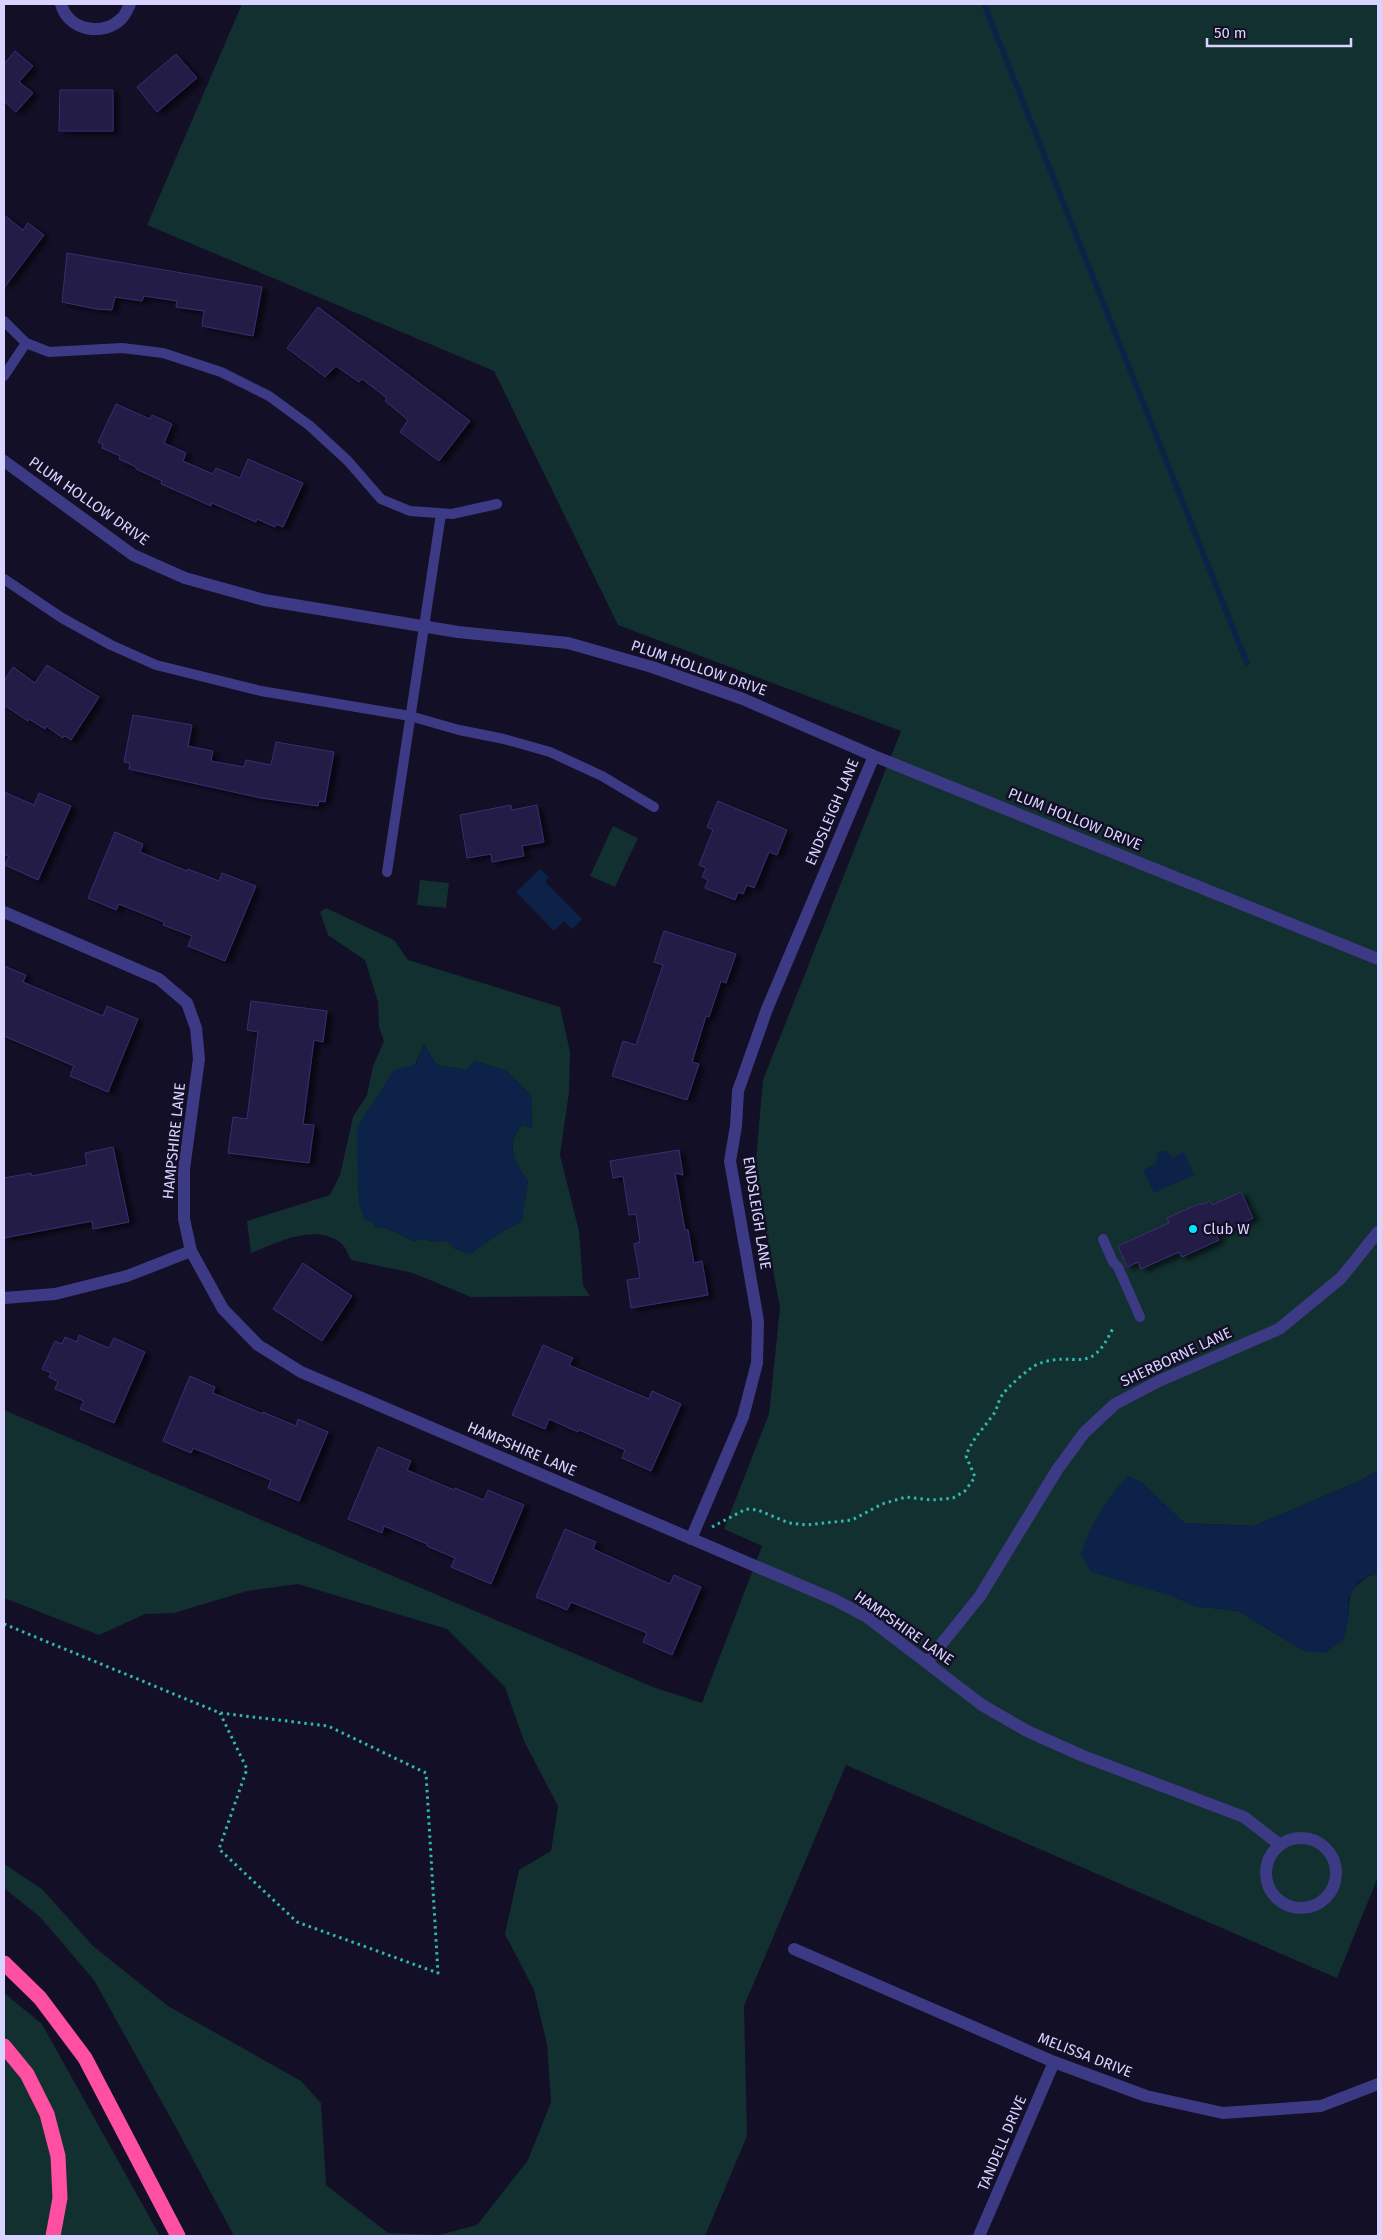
<svg xmlns="http://www.w3.org/2000/svg" width="1382" height="2240" viewBox="0 0 1382 2240" font-family="'Fira Sans',sans-serif">
<style>
.green{fill:#12302f;fill-rule:evenodd}
.water{fill:#0c2248}
.lines{fill:none;stroke-linecap:round;stroke-linejoin:round}
.stream{stroke:#0c2248;stroke-width:5.5}
.building{fill:#241b47;stroke:#3b2d73;filter:url(#shadow)}
.path{stroke:#2fb8b0;stroke-width:3;stroke-dasharray:2.5 4;stroke-linecap:butt}
.lane{stroke:#3d3a85;stroke-width:10}
.street{stroke:#3d3a85;stroke-width:12}
.highway{stroke:#ff4fa3;stroke-width:15}
.poi-dot{fill:#00e5ff;stroke:#130f26;stroke-width:2}
.labels{text-anchor:middle;stroke-width:5;stroke-linejoin:round;paint-order:stroke}
.street-label{font-size:15px;fill:#d9d4ff;stroke:#130f26}
.poi-label{font-size:15px;fill:#d9d4ff;stroke:#130f26;text-anchor:start}
</style>
<defs>
<filter id="shadow"><feDropShadow dx="5.5" dy="3" stdDeviation="2.5" flood-color="#0009"/></filter>
</defs>
<rect width="100%" height="100%" fill="#130f26"/>
<path class="green" d="M242,4H1378V1470L1362,1480L1254,1526L1184,1523L1140,1481L1175,1597L1195,1606L1238,1611L1304,1651L1349,1616C1348,1591 1352,1586 1373,1574L1378,1575V1877L1337,1978L846,1765L744,2006L747,2136L705,2236H234L179,2133L94,1980L40,1917L4,1888V1864L42,1889L93,1946L168,2006L301,2081L321,2103L326,2185L388,2233L439,2235L477,2225L528,2160L551,2102L547,2044L534,1990L505,1934L519,1870L551,1851L558,1806L524,1741L505,1687L447,1629L298,1584L247,1591L174,1613L145,1614L99,1635L4,1598V1410L653,1687L702,1703L762,1546L724,1529L769,1414L780,1308L755,1172L763,1080L901,731L618,625L494,371L147,225Z
M613,826L638,838L615,887L590,876Z
M420,880L449,883L446,908L417,905Z
M326,908L394,940L408,960L560,1007L570,1052L569,1092L560,1155L579,1231L583,1285L590,1296L471,1297L413,1273L351,1260C348,1255 346,1247 341,1243C315,1223 278,1242 251,1253L247,1221L330,1195L340,1175L353,1117L367,1095L373,1066L384,1041L379,1027L378,1002L365,960L328,935L320,912ZM424,1045L437,1065L466,1070L475,1061L506,1071L531,1095L532,1127L522,1125C504,1144 515,1163 528,1181L521,1222L504,1230L470,1254L455,1249L447,1241L432,1242L424,1239L414,1241L386,1228L376,1227L372,1222L365,1219L360,1206L358,1186Z
M4,1993L42,2024L160,2236H4Z"/>
<path class="water" d="M540,869L549,877L545,882L582,919L572,929L564,921L554,931L516,892Z
M424,1045L437,1065L466,1070L475,1061L506,1071L531,1095L532,1128L522,1125C504,1144 515,1163 528,1181L522,1222L504,1230L470,1254L455,1249L447,1241L432,1242L424,1239L414,1241L386,1228L376,1227L372,1222L365,1219L360,1206L358,1186L357,1127L394,1070L416,1064Z
M1161,1151H1166L1173,1157L1184,1152L1194,1175L1154,1193L1143,1170L1156,1164L1157,1154Z
M1378,1470V1575L1373,1574L1358,1582L1348,1599L1349,1616L1344,1639L1325,1653L1304,1651L1238,1611L1195,1606L1175,1597L1091,1572L1081,1554C1091,1523 1106,1499 1128,1476L1140,1481L1184,1523L1254,1526L1362,1480Z"/>
<g class="lines">
<path class="stream" d="M984,4L1247,663"/>
</g>
<path class="building" d="M15,51L33,66L19,82L33,93L16,112L4,101V64Z
M176,54L197,78L157,112L137,87Z
M60,90H113V131H59Z
M4,215L23,230L28,223L44,235L4,288Z
M67,253L262,287L253,336L202,326L204,311L176,307L177,301L144,296L142,301L115,297L112,310L96,309L62,302Z
M318,307L470,421L439,461L400,432L408,420L385,401L387,398L362,379L359,382L336,366L325,377L287,348Z
M116,404L150,419L152,415L172,424L164,443L186,453L183,461L213,474L216,468L240,478L248,459L303,483L283,527L276,524L275,527L257,519L256,522L212,503L211,506L161,484L162,481L136,469V467L119,459L120,456L102,448L103,444L98,442Z
M47,665L99,697L71,740L65,736L63,738L46,726L45,729L29,719L28,721L4,705V681L13,667L35,683Z
M133,715L192,725L188,746L213,751L211,761L244,767L246,760L271,765L276,742L334,752L325,802L319,801L318,806L261,798L129,769L130,763L124,762Z
M4,792L34,805L39,793L71,806L38,880L5,865L9,856L4,854Z
M718,801L787,830L777,855L769,852L754,888L747,885L743,894L738,892L735,900L705,888L708,880L702,877L706,868L699,865L713,830L707,827Z
M511,805L512,810L537,805L544,842L522,846L524,856L492,862L491,854L467,858L460,815Z
M115,832L143,844L140,852L187,871L188,869L219,881L222,873L256,886L225,961L188,946L192,936L163,925L164,922L119,904L116,910L88,898Z
M664,931L736,954L726,983L721,981L709,1017L706,1016L692,1062L699,1064L687,1100L612,1076L623,1041L636,1045L663,965L654,962Z
M4,966L26,975L23,982L103,1016L107,1006L138,1019L108,1092L70,1076L74,1066L4,1036Z
M251,1001L327,1011L323,1042L314,1040L303,1124L314,1125L309,1163L228,1153L233,1117L247,1119L258,1032L247,1030Z
M113,1147L129,1222L93,1229L92,1221L4,1238V1178L31,1173L32,1176L87,1165L85,1153Z
M679,1150L683,1175L675,1173L685,1230H688L694,1263L702,1261L708,1295L631,1308L627,1280L640,1278L634,1244L640,1242L636,1214L629,1215L623,1176L613,1178L610,1161Z
M1241,1192L1253,1218L1216,1235L1219,1240L1182,1257L1179,1252L1141,1269L1138,1262L1127,1267L1118,1246L1169,1223L1167,1218L1201,1203L1202,1205L1210,1201L1212,1205Z
M303,1263L352,1296L322,1341L273,1309Z
M79,1335L109,1348L114,1338L145,1352L114,1423L80,1409L84,1401L55,1389L58,1382L49,1377L51,1373L42,1369L55,1341L62,1344L65,1337L77,1342Z
M543,1345L573,1358L569,1365L616,1385L649,1399L652,1391L681,1404L651,1471L622,1458L625,1450L579,1430L578,1432L549,1419L545,1429L512,1415Z
M190,1376L215,1387L213,1393L263,1414V1412L296,1426L298,1419L328,1432L299,1501L268,1488L271,1480L193,1448L191,1453L163,1441Z
M378,1447L411,1461L407,1470L454,1490L455,1488L484,1500L488,1490L524,1505L491,1584L451,1567L455,1558L427,1546V1544L384,1526L382,1533L348,1519Z
M565,1529L596,1542L593,1549L670,1584L674,1575L701,1587L672,1655L643,1642L647,1633L571,1602L567,1610L536,1597Z"/>
<g class="lines">
<path class="path" d="M712,1527L746,1509L758,1510L789,1523L806,1525L852,1520L882,1504L906,1497L932,1500L953,1498L965,1491L975,1477L966,1456C972,1439 983,1429 993,1415C998,1408 998,1400 1003,1394C1008,1387 1030,1367 1038,1364C1076,1349 1089,1379 1113,1328
M4,1624L220,1713L328,1726L426,1773L438,1973L297,1922L219,1849L247,1769L220,1713"/>
<path class="lane" d="M4,321L26,343L49,352L122,348L163,353L221,372L269,396L310,426L348,461L381,499L410,511L452,514L497,504
M4,376L26,343
M4,579L62,618L111,645L156,665L261,691L410,716L459,730L504,739L550,752L602,776L654,807
M387,872L441,514
M1103,1239L1113,1262L1118,1267L1140,1317"/>
<path class="street" d="M61,4C68,31 104,37 122,18C126,14 128,8 130,4
M4,461L133,555L185,578L264,600L458,632L568,643L652,667L743,699L874,756L1378,959
M4,912L159,979L187,1003L196,1028L199,1059L184,1169V1219L191,1251L223,1309L258,1345L301,1372L835,1600L867,1617L982,1705L1027,1731L1083,1756L1244,1817L1279,1844
M4,1298L55,1294L127,1276L191,1251
M691,1539L743,1417L757,1363L758,1321L730,1161L736,1126L738,1091L767,1009L874,756
M927,1662L980,1596L1057,1470L1084,1433L1115,1404L1159,1381L1279,1329L1341,1278L1378,1232
M1266 1873a35 35 0 1 1 70 0a35 35 0 1 1-70 0Z
M794,1949L1054,2062L1146,2096L1223,2113L1321,2106L1378,2084
M979,2236L1054,2062"/>
<path class="highway" d="M4,1963L40,1998L85,2058L178,2236
M4,2046L27,2074L47,2114L58,2156L60,2198L53,2236"/>
</g>
<circle class="poi-dot" cx="1193" cy="1229" r="5"/>
<g class="labels">
<g class="street-label">
<text transform="translate(89 501) rotate(35)" y="5">PLUM HOLLOW DRIVE</text>
<text transform="translate(699 668) rotate(19)" y="5">PLUM HOLLOW DRIVE</text>
<text transform="translate(832 812) rotate(-67)" y="5">ENDSLEIGH LANE</text>
<text transform="translate(1075 819) rotate(22)" y="5">PLUM HOLLOW DRIVE</text>
<text transform="translate(174 1141) rotate(-84)" y="5">HAMPSHIRE LANE</text>
<text transform="translate(757 1213) rotate(81)" y="5">ENDSLEIGH LANE</text>
<text transform="translate(1176 1357) rotate(-25)" y="5">SHERBORNE LANE</text>
<text transform="translate(522 1449) rotate(23)" y="5">HAMPSHIRE LANE</text>
<text transform="translate(904 1628) rotate(35)" y="5">HAMPSHIRE LANE</text>
<text transform="translate(1085 2055) rotate(21)" y="5">MELISSA DRIVE</text>
<text transform="translate(1002 2143) rotate(-67)" y="5">TANDELL DRIVE</text>
</g>
<g class="poi-label">
<text x="1203" y="1234">Club W</text>
</g>
</g>
<rect width="1382" height="2240" fill="none" stroke="#d9d4ff" stroke-width="10"/>
<path d="M1207 38v8h144v-8" fill="none" stroke="#d9d4ff" stroke-width="2.5"/>
<text x="1214" y="38" font-size="15" fill="#d9d4ff" stroke="#130f26" stroke-width="4" paint-order="stroke">50 m</text>
</svg>
